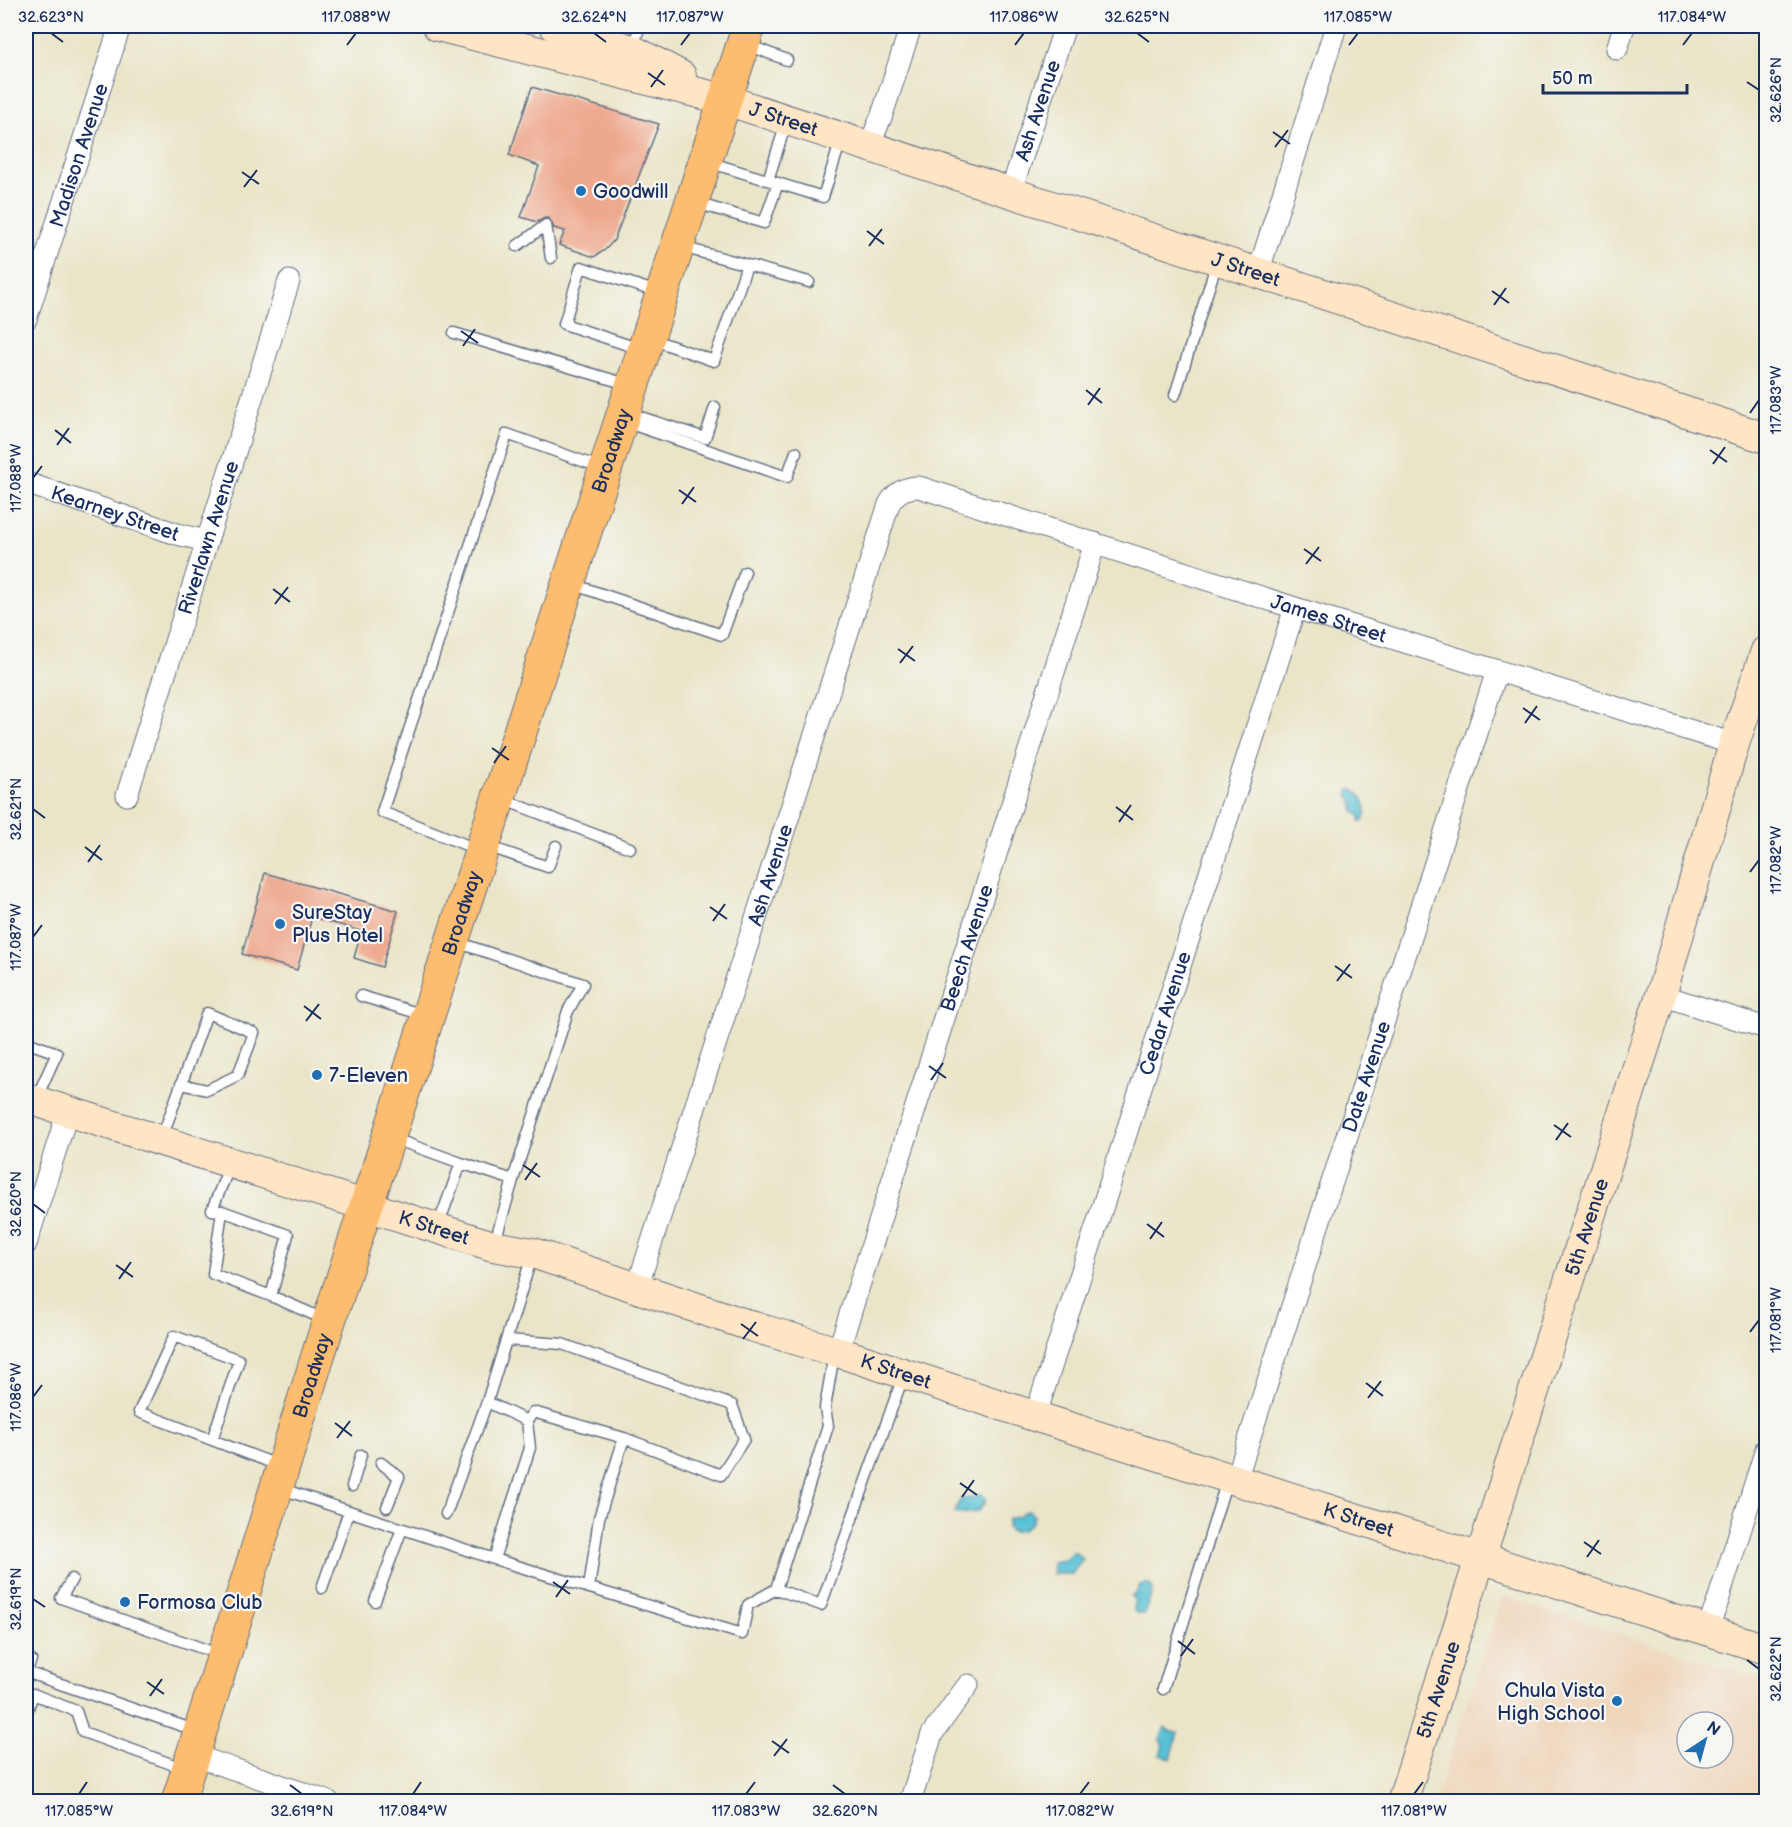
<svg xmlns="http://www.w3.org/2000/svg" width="1792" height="1827" viewBox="0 0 1792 1827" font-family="'Balsamiq Sans',sans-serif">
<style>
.built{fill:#efd6bb;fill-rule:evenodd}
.water{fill:#58c1d5;stroke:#3a789a;stroke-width:1.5}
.building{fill:#eea88e}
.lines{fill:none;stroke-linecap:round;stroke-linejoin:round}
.lane-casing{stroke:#636f83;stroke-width:13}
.street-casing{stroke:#636f83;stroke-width:23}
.secondary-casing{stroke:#636f83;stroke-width:32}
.primary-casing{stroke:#636f83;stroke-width:35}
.lane{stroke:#fff;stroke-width:10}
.street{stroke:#fff;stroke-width:21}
.secondary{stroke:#fee5c5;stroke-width:30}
.primary{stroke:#fcbd6f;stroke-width:33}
.ticks{fill:none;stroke:#1b2f5e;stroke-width:2}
.poi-dot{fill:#1f6fb2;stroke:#f6f6f2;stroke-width:2}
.labels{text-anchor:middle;stroke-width:4.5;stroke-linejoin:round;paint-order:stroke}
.street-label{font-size:20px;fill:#1b2f5e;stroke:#f6f6f2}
.poi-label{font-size:20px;fill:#1b2f5e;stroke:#f6f6f2;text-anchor:start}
.neatline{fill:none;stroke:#1b2f5e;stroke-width:2}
.ticks-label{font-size:15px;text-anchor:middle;fill:#1b2f5e}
</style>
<rect width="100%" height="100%" fill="#f6f6f2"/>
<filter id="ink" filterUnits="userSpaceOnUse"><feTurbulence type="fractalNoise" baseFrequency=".0167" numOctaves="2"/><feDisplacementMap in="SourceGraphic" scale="12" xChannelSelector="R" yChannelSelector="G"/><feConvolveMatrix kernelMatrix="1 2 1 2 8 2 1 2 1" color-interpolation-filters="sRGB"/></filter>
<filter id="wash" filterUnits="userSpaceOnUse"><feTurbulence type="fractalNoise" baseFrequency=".008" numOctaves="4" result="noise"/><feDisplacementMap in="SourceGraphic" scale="24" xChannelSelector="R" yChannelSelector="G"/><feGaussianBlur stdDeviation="1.35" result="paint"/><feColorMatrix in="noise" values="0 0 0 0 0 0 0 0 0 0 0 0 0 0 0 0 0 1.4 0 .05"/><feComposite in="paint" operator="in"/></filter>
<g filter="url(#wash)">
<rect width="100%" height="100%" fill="#eae5c8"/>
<path class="built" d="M1502,1596L1766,1681V1801H1435ZM1687,1722H1723V1758H1687Z"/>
<path class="water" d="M1350,790H1354C1365,798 1370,811 1362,822H1360V816L1353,810V801L1348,795Z
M980,1494L986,1499C980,1516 971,1512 957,1514L955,1512L956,1507L961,1499L971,1498Z
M1025,1511H1029L1034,1516C1032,1526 1020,1534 1010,1530L1007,1527L1008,1519L1019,1516Z
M1073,1551L1083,1559L1072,1574H1053L1052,1562L1065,1560Z
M1145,1584L1150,1585L1153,1589L1145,1613L1140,1614L1135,1612L1133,1607L1135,1601L1132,1596L1137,1593L1140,1585Z
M1165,1727L1171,1732H1178L1171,1759L1160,1755L1163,1745L1160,1740Z"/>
<g id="blocks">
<path class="building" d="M532,87L659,124L614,240L605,250L594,257L559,245L565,231L554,228L549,218H545L537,222L521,217L539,166L509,155Z
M265,873L398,911L382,967L354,958L361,931L312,917L297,970L242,954Z"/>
</g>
</g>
<g filter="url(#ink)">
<use href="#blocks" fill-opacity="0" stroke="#636f83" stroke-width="1.5"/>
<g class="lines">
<defs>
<path id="lane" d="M745,44L787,60
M633,47L640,26
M708,162L823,197L841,140
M768,180L787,120
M696,203L764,223L778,183
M517,246L546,225L551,258
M682,247L809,282
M454,333L630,385
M651,339L714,361L747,265
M640,349L564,324L581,267L660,293
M1175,395L1217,262
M628,413L705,438L715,407
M625,422L787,477L796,452
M572,584L722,635L745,572
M502,799L630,848
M487,846L548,867L556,846
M479,850L382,812L507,434L602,468
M456,942L583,984L568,1011L513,1180
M361,996L424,1015
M26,1042L57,1053L36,1099
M392,1138L461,1163L438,1226
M161,1140L207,1013L254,1033L238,1075L207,1090L181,1084
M461,1163L513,1180L494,1245
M230,1165L212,1210L222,1211L288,1235L271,1296L326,1320
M222,1211L213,1274L271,1296
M506,1340L562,1344L732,1405L744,1439L721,1475L624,1438
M527,1421L533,1412L624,1438L599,1518L589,1588
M212,1440L239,1360L174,1336L139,1412L280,1466
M381,1463L399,1477L387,1507
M352,1486L361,1455
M279,1488L494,1559L530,1448L527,1421L487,1402
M446,1514L487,1402L532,1256
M494,1559L742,1634L748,1605L776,1589L821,1605L903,1377
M72,1579L61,1598L221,1655
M322,1588L349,1511
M776,1589L828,1426L825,1408L834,1354
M375,1601L402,1529
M31,1660L26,1672L197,1731
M1163,1689L1227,1480
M26,1714L33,1694L76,1711L83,1732L185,1769
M26,1799L33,1802"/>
<g id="street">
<path d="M1617,49L1624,26"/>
<path d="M869,146L882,115L911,26"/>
<path id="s1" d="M1010,194L1065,26"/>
<path d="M1258,273L1336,26"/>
<path id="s2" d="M26,319L120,26"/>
<path id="s3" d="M26,483L177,534L206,541"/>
<path id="s4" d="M127,795L289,281"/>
<path d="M1661,995L1766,1028"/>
<path d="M26,1244L68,1111"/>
<path id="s5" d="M637,1288L889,504C896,492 905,487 919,487L1295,608L1734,744"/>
<path id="s6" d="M838,1352L1095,543"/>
<path id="s7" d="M1035,1417L1295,608"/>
<path id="s8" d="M1236,1480L1497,671"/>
<path d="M1706,1630L1716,1607L1766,1449"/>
<path d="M193,1755L329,1802"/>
<path d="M910,1802L932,1734L968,1685"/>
</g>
<g id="secondary">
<path id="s9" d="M438,26L726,100L1766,438"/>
<path d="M555,26L632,50L681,76"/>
<path id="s10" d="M26,1098L493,1246L533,1253L754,1327L838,1352L1031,1415L1766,1649"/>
<path id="s11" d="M1402,1802L1661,995L1734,744L1766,651"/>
</g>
<g id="primary">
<path id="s12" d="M178,1802L327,1327L749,26"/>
</g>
</defs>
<use href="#lane" class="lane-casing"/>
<use href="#street" class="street-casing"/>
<use href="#secondary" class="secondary-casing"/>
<use href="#primary" class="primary-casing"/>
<use href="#lane" class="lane"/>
<use href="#street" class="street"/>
<use href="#secondary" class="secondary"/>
<use href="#primary" class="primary"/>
</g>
</g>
<path class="ticks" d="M51,33L63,42M594,33L606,42M1137,33L1149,42M347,45L356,33M681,45L690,33M1015,45L1024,33M1349,45L1358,33M1683,45L1692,33M648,73L665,85M1747,82L1759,90M651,87L663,70M1273,132L1290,144M1275,147L1288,130M242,172L259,184M244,187L257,170M867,231L884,244M869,246L882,229M1492,291L1509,303M1494,305L1506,288M461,331L478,343M463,346L475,329M1086,390L1102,403M1088,405L1100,388M1750,413L1759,400M55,430L71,443M57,445L69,428M1710,450L1727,462M1713,464L1725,447M33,478L42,466M679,490L696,502M682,504L694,487M1304,549L1321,561M1306,564L1319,547M273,589L290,602M275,604L288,587M898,649L915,661M900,663L913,646M1523,708L1540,720M1525,723L1537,706M492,748L509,760M494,763L506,746M1116,807L1133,820M33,809L45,818M1119,822L1131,805M85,847L102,860M88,862L100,845M1750,872L1759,860M710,907L727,919M713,921L725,904M33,937L42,925M1335,966L1352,978M1337,981L1350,964M304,1006L321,1019M306,1021L319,1004M929,1066L946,1078M931,1080L943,1063M1554,1125L1571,1137M1556,1140L1568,1123M523,1165L540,1177M525,1180L537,1163M33,1204L45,1213M1147,1224L1164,1237M1150,1239L1162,1222M116,1265L133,1277M119,1279L131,1262M741,1324L758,1336M1750,1332L1759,1320M743,1339L756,1322M1366,1383L1383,1396M33,1397L42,1385M1368,1398L1381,1381M335,1423L352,1436M337,1438L350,1421M960,1483L977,1495M962,1497L974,1480M1584,1542L1601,1554M1587,1557L1599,1540M553,1582L570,1594M556,1597L568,1580M33,1599L45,1607M1178,1641L1195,1654M1181,1656L1193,1639M1747,1660L1759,1669M147,1682L164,1694M150,1696L162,1679M772,1741L789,1753M774,1756L787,1739M290,1785L302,1794M833,1785L845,1794M79,1794L87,1782M413,1794L421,1782M746,1794L755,1782M1080,1794L1089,1782M1414,1794L1423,1782"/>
<g class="poi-dot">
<circle cx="581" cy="191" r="6"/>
<circle cx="280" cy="924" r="6"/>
<circle cx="317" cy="1075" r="6"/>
<circle cx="125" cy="1602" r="6"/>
<circle cx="1617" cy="1701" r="6"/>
</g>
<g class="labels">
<g class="street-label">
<text dy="7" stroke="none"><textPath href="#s1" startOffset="88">Ash Avenue</textPath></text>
<text dy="7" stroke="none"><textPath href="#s9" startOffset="358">J Street</textPath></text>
<text dy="7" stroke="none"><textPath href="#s2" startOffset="172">Madison Avenue</textPath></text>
<text dy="7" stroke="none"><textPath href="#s9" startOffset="844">J Street</textPath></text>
<text dy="7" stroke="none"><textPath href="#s12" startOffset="1419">Broadway</textPath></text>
<text dy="7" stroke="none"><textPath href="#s3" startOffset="94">Kearney Street</textPath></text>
<text dy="7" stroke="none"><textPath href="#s4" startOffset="270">Riverlawn Avenue</textPath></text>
<text dy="7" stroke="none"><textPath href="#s5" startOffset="1290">James Street</textPath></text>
<text dy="7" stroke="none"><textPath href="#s5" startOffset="434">Ash Avenue</textPath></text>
<text dy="7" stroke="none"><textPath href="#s12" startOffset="933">Broadway</textPath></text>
<text dy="7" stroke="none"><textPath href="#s6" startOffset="424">Beech Avenue</textPath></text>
<text dy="7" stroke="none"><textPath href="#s7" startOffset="424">Cedar Avenue</textPath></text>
<text dy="7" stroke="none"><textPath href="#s8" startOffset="424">Date Avenue</textPath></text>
<text dy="7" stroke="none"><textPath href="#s10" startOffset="428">K Street</textPath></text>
<text dy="7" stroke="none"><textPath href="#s11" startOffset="604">5th Avenue</textPath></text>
<text dy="7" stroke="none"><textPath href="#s10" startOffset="912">K Street</textPath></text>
<text dy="7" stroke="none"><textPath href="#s12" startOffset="447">Broadway</textPath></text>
<text dy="7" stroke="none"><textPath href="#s10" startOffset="1398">K Street</textPath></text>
<text dy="7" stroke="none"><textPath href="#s11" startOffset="118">5th Avenue</textPath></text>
</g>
<g class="poi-label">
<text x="593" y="198">Goodwill</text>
<text x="292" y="919">SureStay<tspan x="292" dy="23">Plus Hotel</tspan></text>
<text x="329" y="1082">7-Eleven</text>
<text x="137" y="1609">Formosa Club</text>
<text x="1605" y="1697" text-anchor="end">Chula Vista<tspan x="1605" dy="23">High School</tspan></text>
</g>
</g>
<rect width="1792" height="1827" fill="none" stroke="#f6f6f2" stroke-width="66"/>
<g transform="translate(1705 1740) rotate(36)"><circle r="28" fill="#f6f6f2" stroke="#9ea6b7" stroke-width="1.5"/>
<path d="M0-4.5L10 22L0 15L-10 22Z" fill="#1f6fb2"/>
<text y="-9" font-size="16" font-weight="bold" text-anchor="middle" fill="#1b2f5e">N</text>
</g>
<path d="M1543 84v9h144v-9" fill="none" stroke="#1b2f5e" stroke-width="3"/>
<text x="1552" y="84" font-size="18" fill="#1b2f5e" stroke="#f6f6f2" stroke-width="4.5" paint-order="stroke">50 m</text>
<rect x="33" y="33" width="1726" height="1761" class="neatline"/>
<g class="ticks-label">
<text x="51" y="22">32.623°N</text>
<text x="356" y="22">117.088°W</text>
<text x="594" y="22">32.624°N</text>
<text x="690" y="22">117.087°W</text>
<text x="1024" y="22">117.086°W</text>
<text x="1137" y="22">32.625°N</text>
<text x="1358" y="22">117.085°W</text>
<text x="1692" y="22">117.084°W</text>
<text transform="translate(1776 90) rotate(-90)" y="5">32.626°N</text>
<text transform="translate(1776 400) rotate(-90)" y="5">117.083°W</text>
<text transform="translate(16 478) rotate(-90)" y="5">117.088°W</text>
<text transform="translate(16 809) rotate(-90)" y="5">32.621°N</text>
<text transform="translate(1776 860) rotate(-90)" y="5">117.082°W</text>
<text transform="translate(16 937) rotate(-90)" y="5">117.087°W</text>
<text transform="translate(16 1204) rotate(-90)" y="5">32.620°N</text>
<text transform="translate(1776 1320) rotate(-90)" y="5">117.081°W</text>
<text transform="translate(16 1397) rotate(-90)" y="5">117.086°W</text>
<text transform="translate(16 1599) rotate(-90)" y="5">32.619°N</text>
<text transform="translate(1776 1669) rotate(-90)" y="5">32.622°N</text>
<text x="79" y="1816">117.085°W</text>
<text x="302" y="1816">32.619°N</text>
<text x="413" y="1816">117.084°W</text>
<text x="746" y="1816">117.083°W</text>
<text x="845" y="1816">32.620°N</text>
<text x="1080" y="1816">117.082°W</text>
<text x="1414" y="1816">117.081°W</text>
</g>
</svg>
